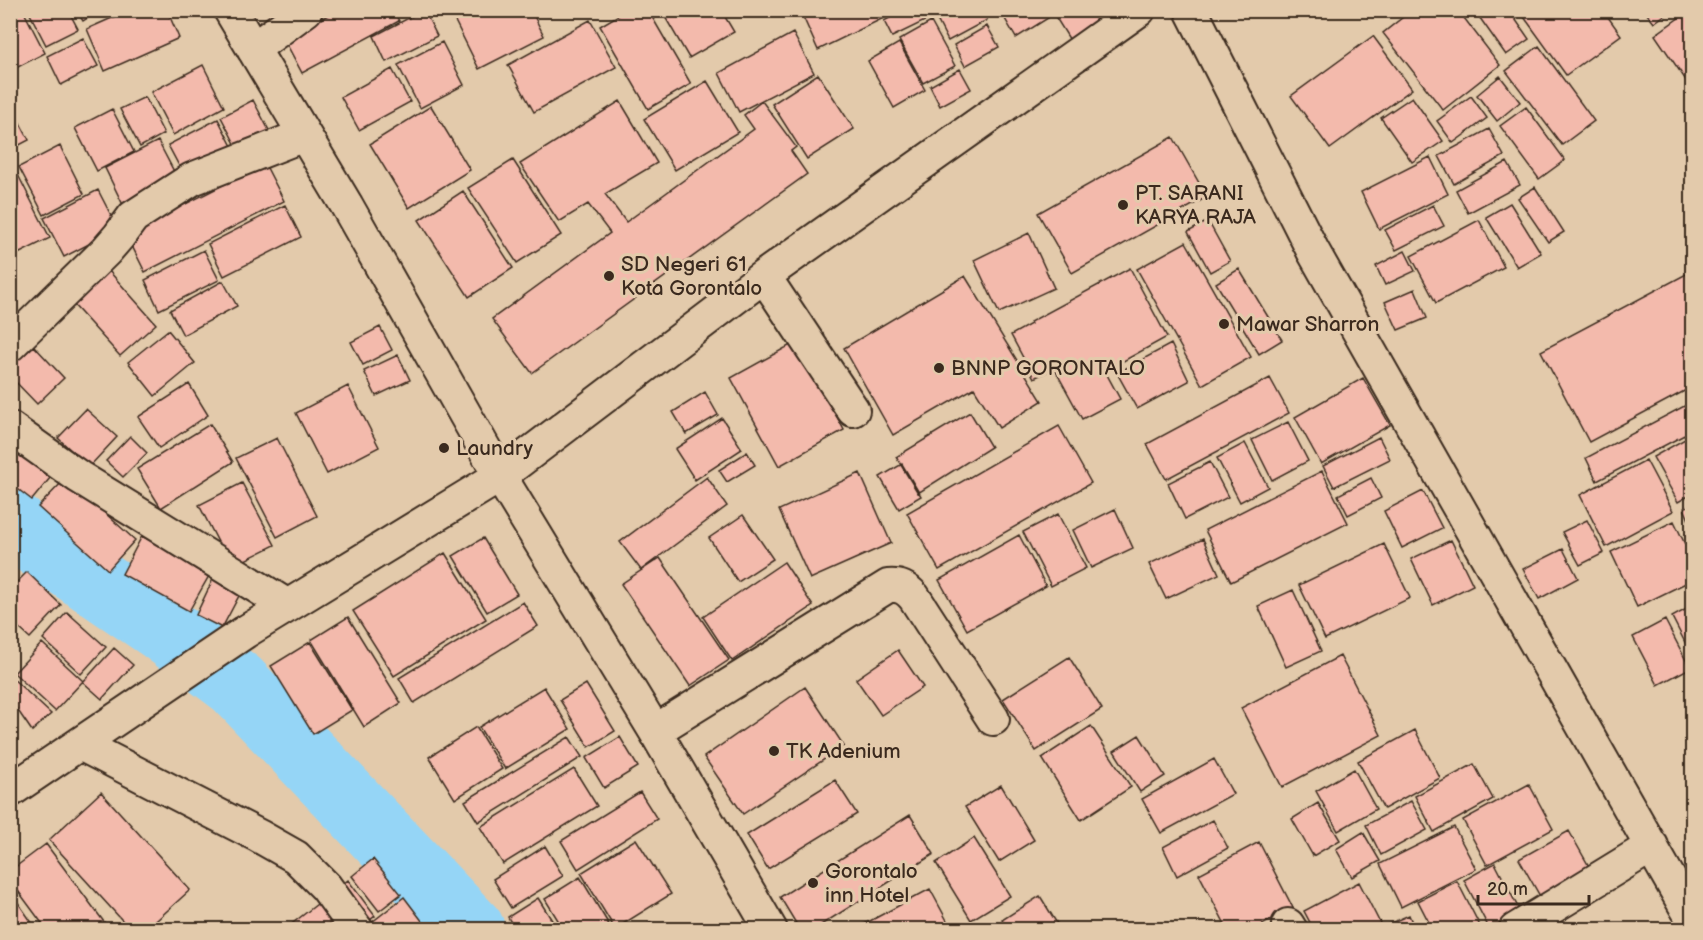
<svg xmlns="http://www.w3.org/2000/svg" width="1703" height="940" viewBox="0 0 1703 940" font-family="'Balsamiq Sans',sans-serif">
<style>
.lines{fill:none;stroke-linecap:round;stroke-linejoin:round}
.river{stroke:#95d5f6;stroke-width:68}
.building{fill:#f3baac;stroke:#3b2a1e;stroke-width:1.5}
.street-casing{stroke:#3b2a1e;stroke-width:36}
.street{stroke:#e3caab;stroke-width:32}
.poi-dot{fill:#3b2a1e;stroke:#e3caab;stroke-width:2}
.labels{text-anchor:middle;stroke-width:6;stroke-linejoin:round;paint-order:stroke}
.poi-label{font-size:21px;fill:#3b2a1e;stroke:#e3caab;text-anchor:start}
</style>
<rect width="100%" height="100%" fill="#e3caab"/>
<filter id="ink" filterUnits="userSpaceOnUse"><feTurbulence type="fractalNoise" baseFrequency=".0167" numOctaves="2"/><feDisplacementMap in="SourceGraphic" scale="12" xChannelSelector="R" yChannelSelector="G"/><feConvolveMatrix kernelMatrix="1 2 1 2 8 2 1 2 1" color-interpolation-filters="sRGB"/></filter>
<g filter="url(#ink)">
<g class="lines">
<path class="river" d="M10,524L164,629L237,684L471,930"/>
</g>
<path class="building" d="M23,10L45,53L14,69L10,62V11Z
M28,10H68L78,29L46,45Z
M76,10H100L83,21Z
M130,10H167L179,38L105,71L87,29Z
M337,10H393L399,21L302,73L284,39Z
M399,10H414L402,17Z
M424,10L437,36L386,62L374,36Z
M531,10L544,36L479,69L450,11Z
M627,10H648L691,84L648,109L600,26Z
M661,10H721L734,32L689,58Z
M800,10H896V12L818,50Z
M904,10H925L929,19L892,37L884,21Z
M932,10H982L987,20L948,41Z
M1000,10H1044L1048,18L1016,38Z
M1057,10H1091L1100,24L1071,42L1053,13Z
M1412,10H1458L1500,65L1443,110L1383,33Z
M1477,10H1509L1529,39L1506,55L1475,11Z
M1519,10H1603L1621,35L1566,75Z
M1644,10H1671L1654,23Z
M1690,10H1692V89L1655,35Z
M590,20L616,67L534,112L508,65Z
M931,22L955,66L923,83L899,40Z
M987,26L999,47L965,66L954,45Z
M793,33L814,73L739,112L719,73Z
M1373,36L1412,89L1330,149L1291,96Z
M83,38L98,66L61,85L47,56Z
M442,42L464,85L420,108L398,65Z
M899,43L925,90L894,108L868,61Z
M1539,46L1594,121L1562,145L1506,71Z
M203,65L224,107L173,135L151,92Z
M392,69L410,102L359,130L341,97Z
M960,69L971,89L940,106L930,86Z
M818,74L854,129L807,159L772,104Z
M1500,76L1520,102L1497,121L1477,95Z
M707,81L738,132L675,170L644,119Z
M1471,96L1487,118L1453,143L1437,121Z
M145,97L164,134L140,147L120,109Z
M1412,97L1443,141L1412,162L1381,118Z
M253,100L272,136L240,153L221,117Z
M620,101L657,163L605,194L626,222L754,129L744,115L762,101L796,147L791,151L807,174L532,373L492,319L610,233L588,204L559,222L520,164Z
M10,104L29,140L10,150Z
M431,106L470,170L409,208L370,144Z
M1526,107L1565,160L1539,179L1500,126Z
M112,109L134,152L97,171L75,128Z
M218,119L236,154L186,179L168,145Z
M1489,129L1504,156L1454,184L1439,156Z
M1173,137L1207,197L1072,273L1038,213Z
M158,141L180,183L126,211L105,168Z
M60,146L84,194L44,215L19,167Z
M1430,157L1448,194L1379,229L1361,192Z
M513,160L561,235L517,263L468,188Z
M1507,162L1520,185L1468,213L1456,190Z
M265,164L284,201L145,272L126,234Z
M14,167L50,238L16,255L10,244V169Z
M1535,187L1564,232L1548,242L1518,198Z
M98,190L118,229L64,257L44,218Z
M463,191L513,268L469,297L419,220Z
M1510,203L1541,253L1517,267L1486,217Z
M285,205L301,237L224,276L208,244Z
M1433,205L1444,226L1396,250L1385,230Z
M1479,220L1504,267L1436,303L1411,256Z
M1208,221L1230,261L1210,272L1188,232Z
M1029,233L1054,288L999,313L974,260Z
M1186,242L1251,357L1202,385L1137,269Z
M204,250L219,280L159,310L145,280Z
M1405,251L1415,271L1385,285L1376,266Z
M1130,268L1167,337L1105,371L1120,399L1082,419L1054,368L1034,378L1011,335L1031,324L1030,322Z
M1239,269L1282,340L1259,354L1216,283Z
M109,271L156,324L120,356L72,303Z
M1692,271V387L1589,442L1541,351Z
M965,276L1042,401L999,428L974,388L893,435L844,348Z
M223,281L237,306L183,335L170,310Z
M1415,289L1427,318L1398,330L1385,302Z
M380,327L392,350L363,365L351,342Z
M168,330L195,363L155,396L128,362Z
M796,342L844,430L779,466L731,378Z
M1171,344L1189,381L1137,409L1117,373Z
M34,346L64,378L37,404L10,376V367Z
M398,355L410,380L376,396L364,371Z
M1270,378L1289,413L1166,479L1147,444Z
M1363,378L1390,425L1321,464L1295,417Z
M189,384L208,415L159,448L138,417Z
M348,386L379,447L327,474L296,413Z
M705,392L718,415L686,434L673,412Z
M1692,402V431L1597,481L1586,458Z
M86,409L117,437L89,467L58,438Z
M970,412L991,447L918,493L896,457Z
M722,418L742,449L695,480L675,449Z
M1288,422L1308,461L1272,480L1252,440Z
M210,424L233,462L161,508L137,469Z
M1059,426L1091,483L939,570L907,513Z
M1692,435V494L1678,502L1653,457Z
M130,436L147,453L123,477L106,461Z
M1379,437L1390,459L1334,487L1323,466Z
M277,438L317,516L277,537L236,458Z
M1245,443L1268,487L1240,502L1217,458Z
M10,444L50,478L32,500L10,483Z
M747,452L755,465L727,482L719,470Z
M1646,460L1673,511L1606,547L1580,495Z
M1210,462L1228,497L1185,519L1168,483Z
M902,464L921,496L899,509L880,477Z
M1322,471L1348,523L1231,582L1205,530Z
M860,473L891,543L810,579L779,510Z
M707,477L727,506L641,570L620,542Z
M66,478L135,540L108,570L38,507Z
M1371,478L1381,498L1348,515L1338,495Z
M242,483L275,545L231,567L199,505Z
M1423,491L1442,528L1402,548L1384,511Z
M1692,504V527L1684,508Z
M1115,509L1133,548L1091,568L1073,530Z
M1058,514L1086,568L1051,586L1023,532Z
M743,515L773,559L738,582L709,538Z
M1587,520L1604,553L1580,565L1562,532Z
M1674,521L1692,559V580L1637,607L1611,552Z
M1019,535L1046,586L967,630L939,580Z
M142,536L210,574L189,611L122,574Z
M483,538L517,594L487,612L453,556Z
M1203,539L1219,574L1166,599L1149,564Z
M1451,540L1473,585L1433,605L1411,559Z
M1384,544L1410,598L1325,639L1299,585Z
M1563,549L1578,578L1539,599L1523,569Z
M445,553L486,619L394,676L353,611Z
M660,558L729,660L690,686L621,584Z
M784,562L813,606L732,661L703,617Z
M27,572L61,605L30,638L10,620V589Z
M214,577L242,590L222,628L196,615Z
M1293,590L1321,651L1286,667L1258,606Z
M523,602L538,626L414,703L399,678Z
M1692,606V656L1672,617Z
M67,612L106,647L81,674L43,639Z
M348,617L401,703L364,727L311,640Z
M1665,620L1690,668L1658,685L1633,637Z
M310,642L352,710L313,734L271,666Z
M42,643L83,681L55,711L14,673Z
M114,648L133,665L102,699L83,682Z
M898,650L923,687L881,715L856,679Z
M1340,656L1381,735L1282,787L1241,708Z
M1069,657L1102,709L1036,751L1003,699Z
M10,676L51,714L32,731L10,699Z
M586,684L615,731L589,747L560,700Z
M544,687L570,729L505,769L479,727Z
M805,687L844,746L743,814L704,757Z
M1091,726L1131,787L1081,820L1042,758Z
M476,727L502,769L455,799L429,757Z
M1415,730L1440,778L1384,809L1358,761Z
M1139,735L1165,776L1140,792L1114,751Z
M569,737L582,757L478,822L465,801Z
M620,737L638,767L604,788L586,758Z
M1214,759L1233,794L1161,833L1142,799Z
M1474,764L1493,799L1434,832L1415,796Z
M574,769L597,806L503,864L480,827Z
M1354,769L1376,809L1338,831L1316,791Z
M835,780L857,814L768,869L747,835Z
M1529,784L1553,829L1487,865L1463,820Z
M1001,785L1034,840L999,862L965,807Z
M101,792L190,890L146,930H131L49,840Z
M640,792L657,819L578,869L561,841Z
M1411,801L1427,830L1381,855L1366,825Z
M1318,803L1340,840L1313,856L1292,819Z
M910,815L934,854L813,930H800L780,897Z
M1213,820L1228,848L1177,876L1163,847Z
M1454,827L1476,869L1401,907L1380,864Z
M1569,831L1595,877L1545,905L1519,859Z
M1363,832L1380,861L1352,877L1336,849Z
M974,838L1010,896L971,920L936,863Z
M636,839L671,894L615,929L581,873Z
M1259,842L1293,908L1253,930H1228L1199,874Z
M46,844L110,930H47L10,880V871Z
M545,846L563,876L511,908L493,879Z
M373,859L401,894L379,911L352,876Z
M1495,863L1524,919L1503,930H1490L1464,880Z
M580,877L611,928L609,930H564L545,899Z
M348,880L375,916L357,930L328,896Z
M1457,881L1482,930H1433L1418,901Z
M1359,882L1382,927L1409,915L1415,930H1314L1304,911Z
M930,889L951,928L948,930H853Z
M10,891L37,930H10Z
M1040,896L1061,930H1008L1002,920Z
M404,897L429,930H362Z
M538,898L558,930H515L508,917Z
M321,901L343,930H284Z
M651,922L656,930H639Z"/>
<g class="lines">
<defs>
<path id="street" d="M230,10L347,206L500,476L655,731L771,930
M1191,10L1313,251L1692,918
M253,49L306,10
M764,276L853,410
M10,345L106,251L119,236L133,217L192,179L304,135
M10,428L79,477L288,606
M655,731L888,586C900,585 906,588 914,597L993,719
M80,744L259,836L296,857L326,887L357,930
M10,791L245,632L500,476L764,276L1139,10
M1288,925L1291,930
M1515,930L1652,846"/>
</defs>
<use href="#street" class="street-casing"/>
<use href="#street" class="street"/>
</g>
</g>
<g class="poi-dot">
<circle cx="1123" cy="205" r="6"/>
<circle cx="609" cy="276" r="6"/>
<circle cx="1224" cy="324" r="6"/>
<circle cx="939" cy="368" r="6"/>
<circle cx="444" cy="448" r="6"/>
<circle cx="774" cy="751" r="6"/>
<circle cx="813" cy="883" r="6"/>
</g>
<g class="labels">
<g class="poi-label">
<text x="1135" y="200">PT. SARANI<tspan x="1135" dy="24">KARYA RAJA</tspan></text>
<text x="621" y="271">SD Negeri 61<tspan x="621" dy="24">Kota Gorontalo</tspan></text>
<text x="1236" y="331">Mawar Sharron</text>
<text x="951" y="375">BNNP GORONTALO</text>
<text x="456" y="455">Laundry</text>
<text x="786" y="758">TK Adenium</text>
<text x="825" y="878">Gorontalo<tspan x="825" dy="24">inn Hotel</tspan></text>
</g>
</g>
<rect width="1703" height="940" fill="none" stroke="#e3caab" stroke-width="36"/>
<rect x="18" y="18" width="1667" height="904" fill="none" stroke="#3b2a1e" stroke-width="2" filter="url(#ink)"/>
<path d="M1478 895v9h111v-9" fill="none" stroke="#3b2a1e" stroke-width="3"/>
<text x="1487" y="895" font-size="18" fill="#3b2a1e" stroke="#e3caab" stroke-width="4.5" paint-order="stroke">20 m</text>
</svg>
